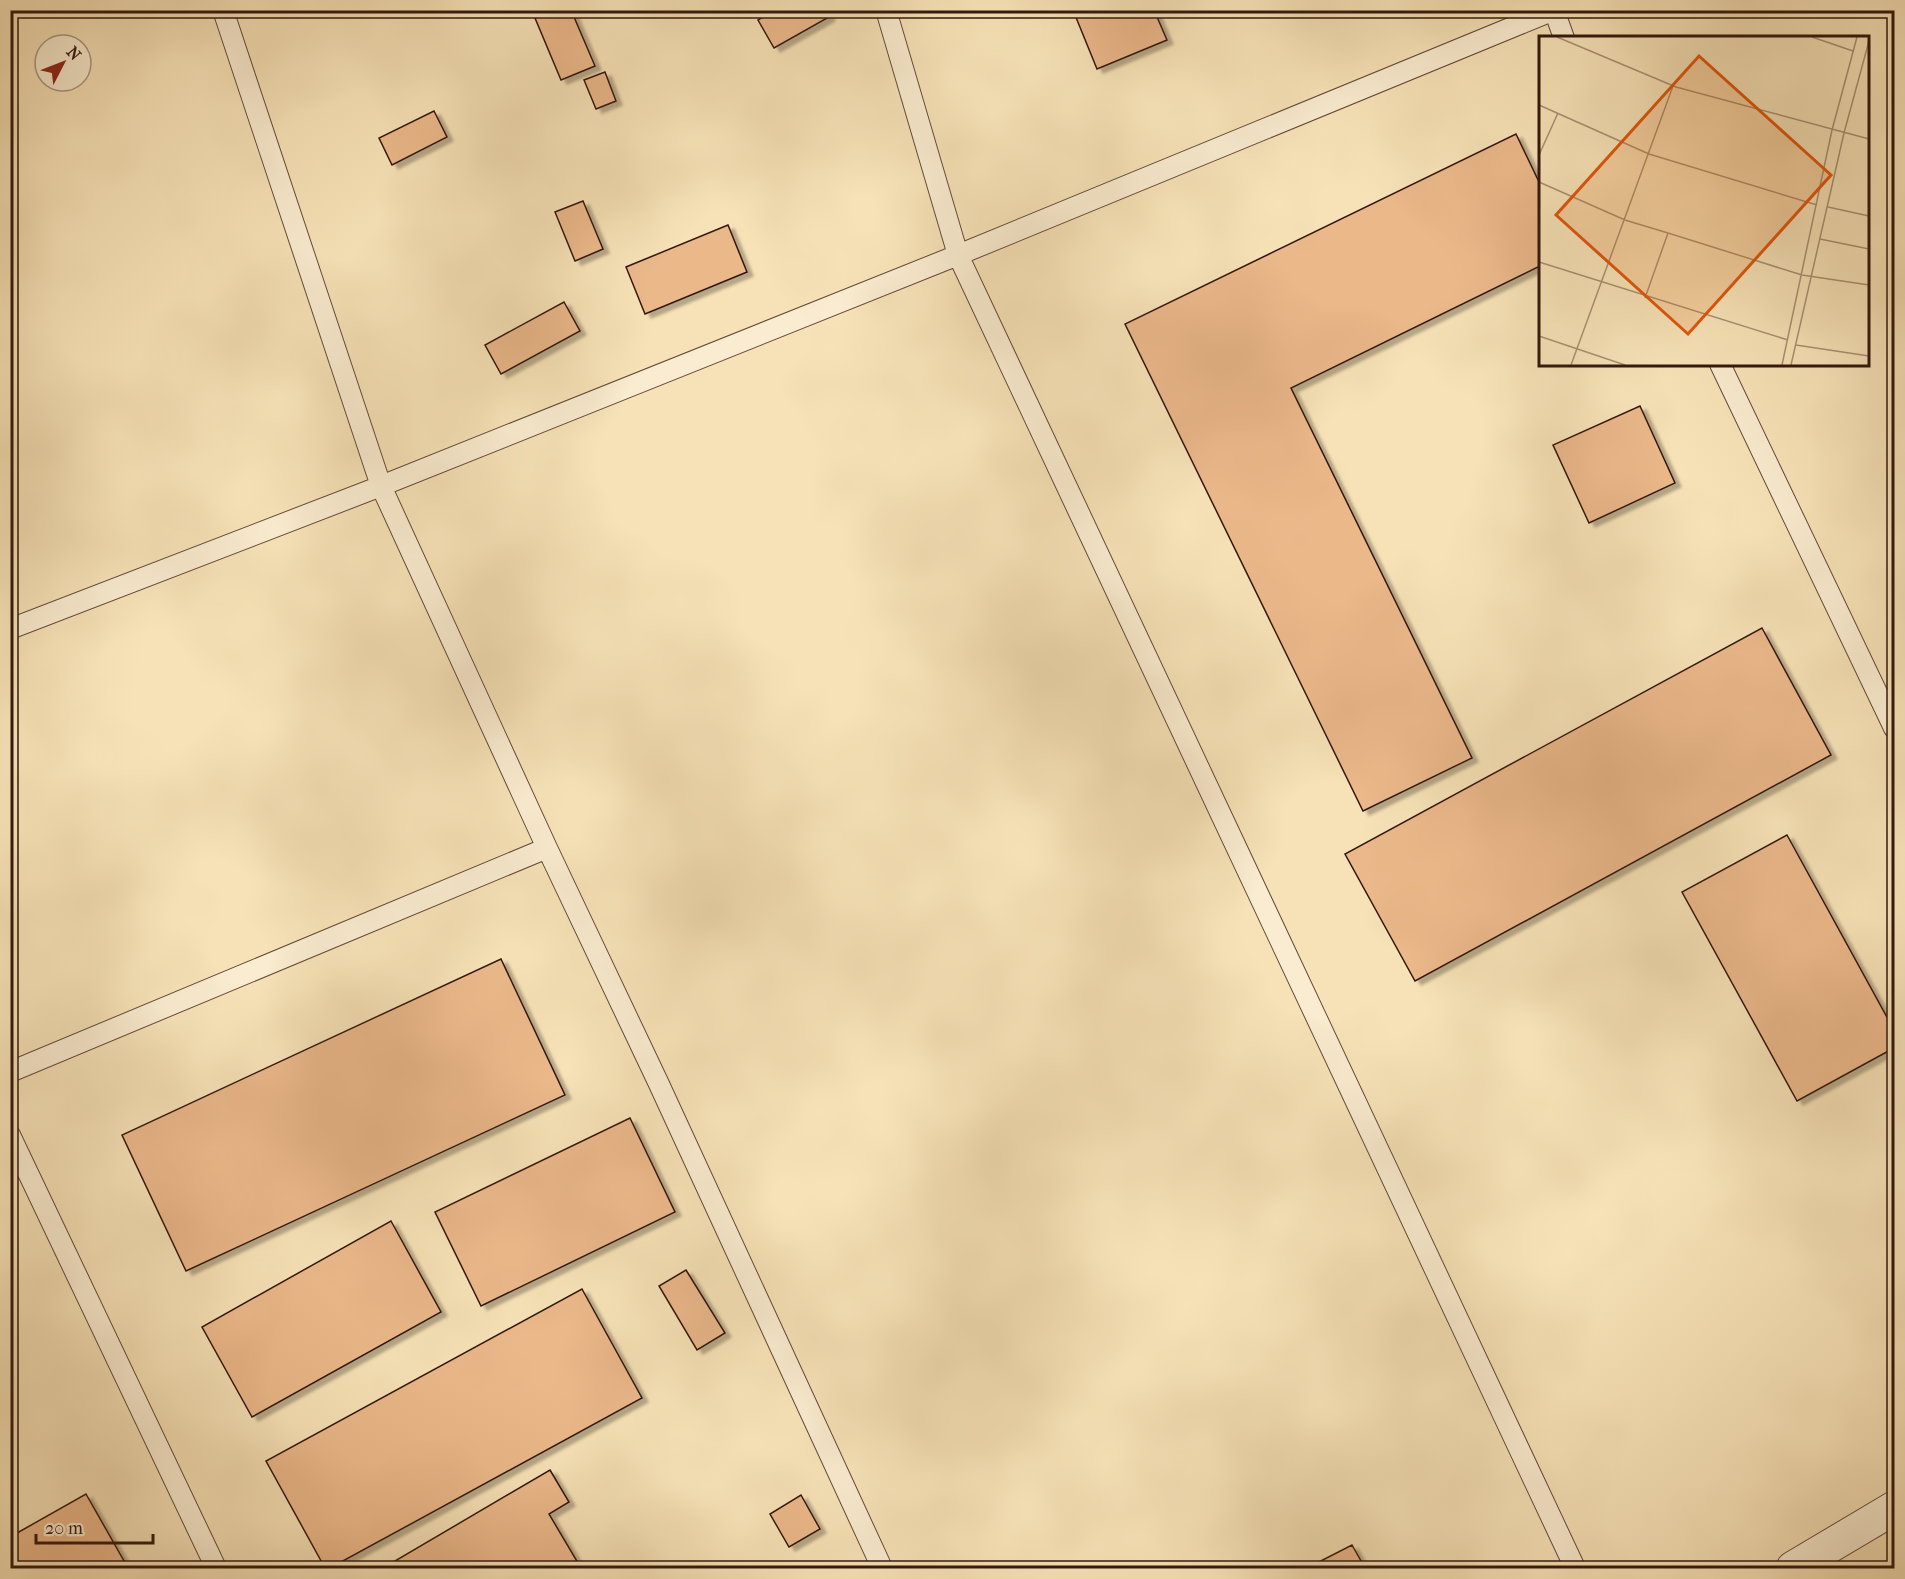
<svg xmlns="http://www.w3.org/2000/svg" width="1905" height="1579" viewBox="0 0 1905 1579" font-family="'IM FELL French Canon',serif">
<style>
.building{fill:#ebb88a;stroke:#33180e;stroke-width:1.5;filter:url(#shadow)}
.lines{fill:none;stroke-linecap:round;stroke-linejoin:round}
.service-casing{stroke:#644a38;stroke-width:22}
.minor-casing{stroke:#644a38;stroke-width:35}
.service{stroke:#faecd0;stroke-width:20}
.minor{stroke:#faecd0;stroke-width:33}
.inset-road{fill:none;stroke:#a99173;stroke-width:1.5}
.view{fill:#df560c;fill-opacity:0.15;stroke:#df560c;stroke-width:3}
.inset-edge{fill:none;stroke:#33180e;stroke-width:3}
</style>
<defs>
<filter id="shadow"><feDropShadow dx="6" dy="4" stdDeviation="1.5" flood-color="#0004"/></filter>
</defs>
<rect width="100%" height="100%" fill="#f7e2b7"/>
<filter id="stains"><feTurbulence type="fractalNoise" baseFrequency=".00333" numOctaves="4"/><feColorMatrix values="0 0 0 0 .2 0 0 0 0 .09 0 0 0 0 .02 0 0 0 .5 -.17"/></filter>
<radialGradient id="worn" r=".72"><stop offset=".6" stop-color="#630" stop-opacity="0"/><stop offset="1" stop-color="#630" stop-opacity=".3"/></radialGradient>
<path class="building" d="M551,10H571L595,66L561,80L535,18Z
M775,10H826L829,17L774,48L758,20Z
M1073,10H1154L1167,40L1097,69Z
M605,72L616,101L596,109L584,80Z
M434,111L447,137L392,165L379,138Z
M1516,134L1540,184V266L1291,388L1472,758L1363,811L1125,324Z
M583,201L603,249L575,261L555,212Z
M728,225L747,272L645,314L626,267Z
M564,302L580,331L501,374L485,345Z
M1640,406L1675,483L1589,523L1553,445Z
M1762,628L1831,755L1415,981L1345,854Z
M1787,835L1894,1030V1048L1797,1101L1682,892Z
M501,959L565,1095L186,1271L122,1135Z
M630,1118L675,1212L481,1306L435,1212Z
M391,1221L441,1312L252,1417L202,1327Z
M686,1270L725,1333L697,1350L659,1286Z
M582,1289L642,1398L330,1568H325L266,1461Z
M550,1470L569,1502L549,1514L581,1568H383Z
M86,1494L128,1568H10V1537Z
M801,1495L820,1529L789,1547L770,1514Z
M1352,1545L1365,1568H1307Z"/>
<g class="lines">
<defs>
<path id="service" d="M223,10L381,486L547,848L658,1082L882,1568
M886,10L958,255L1575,1568
M1554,10L1564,38
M1720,364L1894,728
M10,629L381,486L958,255L1554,10
M10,1072L547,848
M10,1135L216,1568"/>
<path id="minor" d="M1793,1568L1894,1508"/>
</defs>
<use href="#service" class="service-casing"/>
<use href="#minor" class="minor-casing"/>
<use href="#service" class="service"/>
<use href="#minor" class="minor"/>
</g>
<g transform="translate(1539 36)">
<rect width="330" height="330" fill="#f7e2b7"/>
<path class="inset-road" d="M18,1L137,51L330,103M273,1L314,15M0,69L110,118L278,169M0,119L19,77M0,146L86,184L129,197L263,239L330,249M289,171L330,180M281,203L330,213M0,226L249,304M106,262L129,197M0,300L86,329M257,309L330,320M32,329L134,50M243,329L293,94L318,1M252,329L305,97L330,5"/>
<path class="view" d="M160,20L292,139L149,298L17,179Z"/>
<rect width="330" height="330" class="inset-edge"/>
</g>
<rect width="1905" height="1579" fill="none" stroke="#f7e2b7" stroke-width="36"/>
<rect x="12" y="12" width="1881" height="1555" fill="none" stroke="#33180e" stroke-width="3"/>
<rect x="18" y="18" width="1869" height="1543" fill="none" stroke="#33180e" stroke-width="1.5"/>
<g transform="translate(63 63) rotate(48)"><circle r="28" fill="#faecd0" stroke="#aa9782" stroke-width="1.5"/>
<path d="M0-4.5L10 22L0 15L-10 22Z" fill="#8f2418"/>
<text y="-9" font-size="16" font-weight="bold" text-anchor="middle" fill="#33180e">N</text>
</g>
<path d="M36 1534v9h117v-9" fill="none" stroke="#33180e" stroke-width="3"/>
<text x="45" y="1534" font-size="18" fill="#33180e" stroke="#faecd0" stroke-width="4.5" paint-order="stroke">20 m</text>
<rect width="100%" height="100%" filter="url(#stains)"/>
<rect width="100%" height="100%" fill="url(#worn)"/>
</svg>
